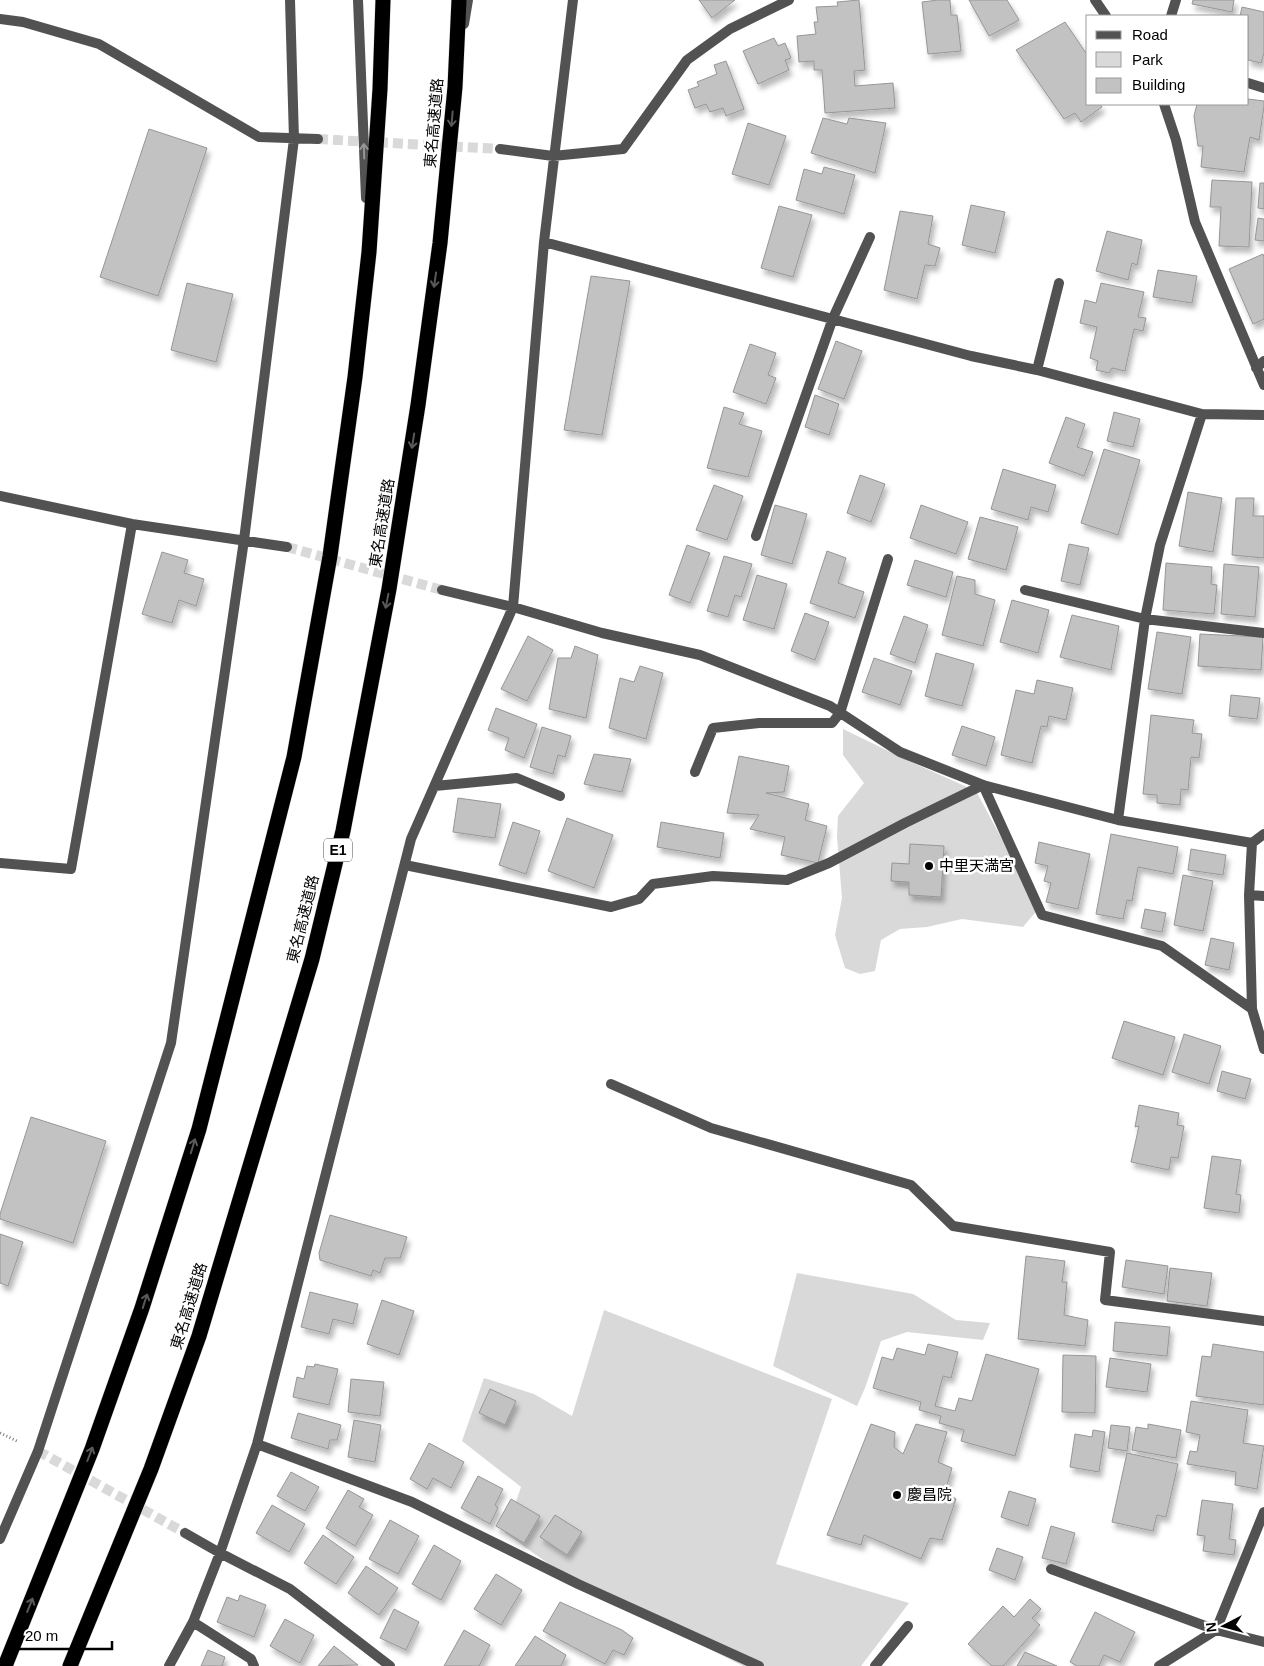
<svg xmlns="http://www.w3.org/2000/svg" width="1264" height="1666" viewBox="0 0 1264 1666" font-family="Arial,'Noto Sans JP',sans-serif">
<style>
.green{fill:#d9d9d9}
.building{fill:#c2c2c2;stroke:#969696;filter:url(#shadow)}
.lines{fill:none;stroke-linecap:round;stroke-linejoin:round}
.street-tunnel{stroke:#d9d9d9;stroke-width:10;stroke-dasharray:10 5;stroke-linecap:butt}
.highway-casing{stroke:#dbdbdb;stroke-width:16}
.path{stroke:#747474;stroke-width:3;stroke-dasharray:1 2.5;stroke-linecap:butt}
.lane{stroke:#525252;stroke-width:10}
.street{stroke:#525252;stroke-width:10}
.highway{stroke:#000;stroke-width:15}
.oneway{stroke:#595959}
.oneway2{stroke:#979797}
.poi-dot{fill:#000;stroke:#fff;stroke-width:2}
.labels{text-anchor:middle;stroke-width:5;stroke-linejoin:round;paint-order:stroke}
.shield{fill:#fff;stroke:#4c4c4c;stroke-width:1}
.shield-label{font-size:14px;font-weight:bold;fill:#000}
.street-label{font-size:15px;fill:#000;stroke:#fff}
.poi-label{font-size:15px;fill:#000;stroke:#fff;text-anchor:start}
</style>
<defs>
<filter id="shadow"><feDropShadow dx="3" dy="5.5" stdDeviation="2.5" flood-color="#0004"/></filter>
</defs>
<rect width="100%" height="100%" fill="#fff"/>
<path class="green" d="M843,729L909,761L976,791L1039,908L1023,927L962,919L927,927L900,929L881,940L875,971L860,974L845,968L835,935L842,898L837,837L838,816L864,783L843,755Z
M797,1273L913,1294L956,1320L990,1323L983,1340L907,1332L881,1341L865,1388L857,1406L773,1366Z
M604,1310L832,1399L776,1564L909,1603L861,1666H743L570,1579L505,1533L521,1487L462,1441L484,1378L534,1394L572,1416Z"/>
<path class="building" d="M699,0H735L712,18Z
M859,0L865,70L854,71L855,86L893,83L895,108L825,113L822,70H814V61L799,62L797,36L816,34L814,22H818L816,7L838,6L837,2Z
M938,0H950L951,15H957L961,51L928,54L922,2Z
M969,0H1007L1019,20L989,36Z
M1193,0H1234L1232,12L1192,4Z
M1242,7L1264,12V53L1261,63L1248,60V16H1240Z
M1065,22L1088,56V104H1100L1102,107L1081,122L1075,113L1064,119L1016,50Z
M774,38L778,46L785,43L791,58L785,60L789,70L758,84L743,51Z
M726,61L744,109L726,116L723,108L710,112L706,104L695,108L688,90L699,86L697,82L717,74L714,65Z
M1248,99L1264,101V106L1259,140L1250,137L1244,172L1201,167L1203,146H1198L1194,116L1197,104H1248Z
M823,118L847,124L849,118L886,123L875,173L811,153Z
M748,123L786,136L769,185L732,174Z
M149,129L207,148L158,296L100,277Z
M824,167L855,175L844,214L796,200L804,169L822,174Z
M1212,180L1252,182L1249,247L1219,246L1221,207H1210Z
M1260,183H1264V209L1258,208Z
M971,205L1005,212L995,253L962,245Z
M779,206L812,215L793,277L761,268Z
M900,211L933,216L928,244L940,248L935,266L925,265L917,299L884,290Z
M1258,218L1264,219V241L1255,240Z
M1107,231L1142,240L1137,265L1132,263L1128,280L1096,271Z
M1263,254L1264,257V319L1253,324L1229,269Z
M1158,270L1197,276L1192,303L1153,297Z
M591,276L630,281L602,435L564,430Z
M187,283L233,294L216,362L171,350Z
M1101,283L1144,292L1138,317L1146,318L1143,331L1134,329L1125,371L1112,368L1109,373L1096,370L1098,361L1090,358L1097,327L1080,323L1085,300L1096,303Z
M836,341L862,351L844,399L818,389Z
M750,344L776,353L768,375L776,378L766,404L733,392Z
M815,395L839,404L829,435L805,427Z
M724,407L744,413L739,424L762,431L748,477L707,468Z
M1114,412L1140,419L1133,447L1107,441Z
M1066,417L1085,424L1077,447L1093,452L1084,476L1049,463Z
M1104,449L1140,460L1118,535L1081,523Z
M1003,469L1056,485L1048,512L1031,507L1028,520L991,509Z
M860,475L885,484L871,522L847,513Z
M714,485L743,496L727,540L696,530Z
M1188,492L1222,498L1213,552L1179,546Z
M1236,498H1254L1253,516H1264V558L1232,555Z
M775,505L807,514L792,564L761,555Z
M921,505L968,522L956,554L910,538Z
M980,517L1018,527L1006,570L968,559Z
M1069,544L1089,548L1080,585L1061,581Z
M687,545L710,553L690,603L669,595Z
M827,551L846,558L838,583L864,592L855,618L810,603Z
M162,552L188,560L184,573L204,579L196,606L179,600L172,623L142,614Z
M724,556L752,564L741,597L735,595L728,617L707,611Z
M915,560L953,572L946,597L907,585Z
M1166,563L1212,567L1211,584L1217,585L1214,614L1163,610Z
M1224,564L1259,567L1255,617L1221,614Z
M757,575L787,584L774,629L743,620Z
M957,576L975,580V594L995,600L983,646L942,635Z
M1012,600L1049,610L1038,653L1000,642Z
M805,613L829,622L815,660L791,651Z
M1072,615L1119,626L1111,670L1060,657Z
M904,616L928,625L915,663L890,654Z
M1157,632L1191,637L1182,694L1148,689Z
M1200,634L1263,637L1261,670L1198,666Z
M528,636L553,650L527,701L501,689Z
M575,646L598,655L586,718L549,709L558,658H571Z
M936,653L974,664L962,706L925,696Z
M874,658L912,671L900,705L862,692Z
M640,666L663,673L646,739L609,728L620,678L634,682Z
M1037,680L1073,688L1066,720L1049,716L1047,727L1041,726L1032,763L1001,755L1016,690L1034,694Z
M1231,695L1260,698L1257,719L1229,716Z
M496,708L537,724L524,758L505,750L509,738L488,730Z
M1151,715L1194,720L1192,733L1202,734L1199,758L1191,757L1188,790L1181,789L1180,805L1157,803V795L1143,794Z
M962,726L995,737L986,766L952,755Z
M542,727L571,736L565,757L558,755L553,774L530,767Z
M594,754L631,759L622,792L584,784Z
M739,756L789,766L784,792L766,793L809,804L805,820L827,826L818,863L781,855L785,837L750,829L759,815L727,813Z
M458,798L501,804L495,838L453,832Z
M567,818L613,835L594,888L548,871Z
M513,822L540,831L526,874L499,865Z
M661,822L724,833L720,858L657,847Z
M1111,834L1178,847L1173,874L1138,867L1132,901L1127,900L1123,919L1096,914Z
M1039,842L1090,854L1078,909L1046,902L1051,883L1044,881L1048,866L1035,863Z
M910,844L944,846L941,897L909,895V882L891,881L892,863L909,864Z
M1191,849L1226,855L1223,875L1188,870Z
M1183,875L1213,881L1203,931L1174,925Z
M1145,909L1166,913L1162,932L1141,928Z
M1211,938L1234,943L1229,970L1205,965Z
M1124,1021L1175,1037L1163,1075L1112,1058Z
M1184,1034L1221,1046L1209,1084L1172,1072Z
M1222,1071L1251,1079L1245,1099L1217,1091Z
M1139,1105L1179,1113L1177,1125L1184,1126L1178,1158L1171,1157L1169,1170L1131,1162L1139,1126L1135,1127Z
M31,1117L106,1141L73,1243L0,1219V1214Z
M1212,1156L1241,1160L1236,1194L1241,1195L1239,1213L1204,1208Z
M330,1215L407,1237L400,1258H385L380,1273L373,1270L371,1276L320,1260L319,1253Z
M0,1234L23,1242L8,1286L0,1283Z
M1026,1256L1065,1261L1062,1282H1067L1064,1315L1088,1320L1085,1346L1018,1339Z
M1126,1260L1168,1266L1164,1294L1122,1287Z
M1170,1268L1212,1273L1207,1306L1167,1301Z
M310,1292L358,1304L353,1324L333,1319L329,1334L301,1327Z
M382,1300L414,1311L399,1355L367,1344Z
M1115,1322L1170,1327L1167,1356L1113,1351Z
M928,1344L958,1352L951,1378L943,1376L935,1406L955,1411L959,1398L972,1401L986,1354L1039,1369L1015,1456L961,1441L964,1430L939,1423L941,1416L919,1410L921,1402L873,1388L882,1357L893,1360L897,1348L925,1355Z
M1213,1344L1264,1352V1405L1196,1396L1202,1356L1211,1357Z
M1063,1355L1096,1356L1095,1413L1062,1412Z
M1110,1358L1151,1364L1147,1392L1106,1387Z
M315,1364L338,1369L329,1405L293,1397L297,1377L304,1379L307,1366L314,1367Z
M351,1379L384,1382L380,1416L348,1412Z
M490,1389L516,1401L505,1425L479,1413Z
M1191,1401L1248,1410L1243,1443L1264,1446L1257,1489L1235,1485L1236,1472L1187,1464L1190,1451L1197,1452L1200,1435L1186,1432Z
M298,1413L341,1425L337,1440H330L328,1449L291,1438Z
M354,1420L381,1425L375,1462L348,1457Z
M871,1424L895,1432L894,1447L903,1454L916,1424L947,1432L938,1462L952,1468L945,1492L956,1499L942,1540L930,1538L921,1559L864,1535L861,1545L827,1535Z
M1148,1424L1181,1430L1176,1458L1132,1450L1136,1427L1148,1429Z
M1111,1425L1130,1427L1127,1451L1108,1448Z
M1093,1430L1105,1432L1099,1472L1070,1467L1075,1434L1092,1437Z
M429,1443L464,1462L451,1488L433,1478L427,1489L410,1479Z
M1127,1453L1178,1464L1166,1517L1157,1515L1153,1531L1112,1522Z
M291,1472L319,1487L305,1511L277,1496Z
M478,1476L503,1489L495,1505L498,1508L490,1524L461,1508Z
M348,1490L364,1499L359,1507L373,1515L355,1546L326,1528Z
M1009,1491L1036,1499L1028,1526L1001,1517Z
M511,1499L540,1516L524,1543L496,1526Z
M1202,1500L1233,1504L1229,1539L1236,1540L1234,1555L1203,1551L1205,1536L1197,1535Z
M272,1505L305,1524L289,1552L256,1533Z
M555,1515L582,1532L567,1555L540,1537Z
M390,1520L419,1536L398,1574L369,1559Z
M1051,1526L1075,1533L1066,1564L1042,1558Z
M323,1535L354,1557L336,1584L304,1563Z
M434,1545L461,1561L441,1600L412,1584Z
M997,1548L1023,1557L1015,1580L989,1570Z
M366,1566L398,1588L379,1615L348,1593Z
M496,1574L522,1590L501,1625L474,1609Z
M240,1595L266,1605L254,1637L217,1622L227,1597L238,1601Z
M1030,1599L1041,1609L1032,1618L1040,1625L1003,1666H992L968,1644L1003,1606L1014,1617Z
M560,1602L622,1630L633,1638L624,1655L613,1650L605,1664L543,1631Z
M394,1609L419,1622L406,1650L380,1638Z
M1095,1612L1135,1632L1120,1662L1104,1655L1099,1666H1077L1070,1662Z
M285,1619L314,1635L300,1663L270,1646Z
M464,1630L490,1645L479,1666H444Z
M535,1636L566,1655L561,1666H515Z
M334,1646L358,1665L318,1666Z
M208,1650L225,1657L222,1666H201Z
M1025,1652L1057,1666H1017Z"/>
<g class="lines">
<path class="street-tunnel" d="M318,139L500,149
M287,547L442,590
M38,1451L185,1533"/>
<defs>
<path id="highway" d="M5,1666L92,1449L142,1308L199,1129L294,757L330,556L355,377L369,252L380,89L383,0
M70,1666L151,1469L199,1336L312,959L343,831L389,589L418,405L440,243L455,87L459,0"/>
</defs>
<use href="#highway" class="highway-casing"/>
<path class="path" d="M0,1433L19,1442"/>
<path class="lane" d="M358,0L366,198
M464,24L468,0
M840,713L888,559
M405,865L611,907L639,899L653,884L713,876L787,880L829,863L905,823L983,785"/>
<path class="street" d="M1095,0L1106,16
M1171,16L1176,0
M0,19L23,22L99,44L259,137L318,139
M1248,83L1264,88
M1164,104L1176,140L1195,222L1264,385
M500,149L553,156L623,149L687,60L730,29L789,0
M544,242L971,356L1037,370L1202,414L1264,415
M1256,368L1264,361
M1037,370L1059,283
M0,496L132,524L287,547
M756,536L833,318L870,237
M442,590L513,607L602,633L700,655L830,706L900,752L983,785L1118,820L1252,843L1264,834
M1025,590L1145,619L1264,633
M695,772L713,728L759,723H832L840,713
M983,785L1042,915L1162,946L1252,1009
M435,786L517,778L560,796
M1118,820L1145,619L1160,545L1202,414
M1252,843L1249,895L1252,1009L1264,1049
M0,863L71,869L132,524
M1249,895L1264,896
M611,1084L711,1128L911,1185L953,1226L1110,1252L1105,1300L1264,1321
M257,1444L412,1502L578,1584L759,1666
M185,1533L220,1553L290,1589L390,1666
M0,1539L38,1451L171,1043L244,540L294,139L290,0
M1051,1569L1216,1630L1264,1642
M193,1622L251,1659L254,1666
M169,1666L193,1622L220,1553L257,1444L411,839L513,607L544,242L573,0
M875,1666L908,1626
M1159,1666L1216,1630L1264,1512"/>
<use href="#highway" class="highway"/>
</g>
<defs><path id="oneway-shaft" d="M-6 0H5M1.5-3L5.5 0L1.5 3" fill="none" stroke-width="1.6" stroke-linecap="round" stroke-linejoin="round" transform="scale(1.25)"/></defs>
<g class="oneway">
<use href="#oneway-shaft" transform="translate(452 119) rotate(95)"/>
<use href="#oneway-shaft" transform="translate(435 280) rotate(98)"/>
<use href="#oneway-shaft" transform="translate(413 441) rotate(99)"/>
<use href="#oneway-shaft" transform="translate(387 601) rotate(101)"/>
<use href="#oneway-shaft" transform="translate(193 1146) rotate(-73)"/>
<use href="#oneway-shaft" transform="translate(145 1301) rotate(-72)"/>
<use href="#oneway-shaft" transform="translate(90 1454) rotate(-69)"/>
<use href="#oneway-shaft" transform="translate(30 1605) rotate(-68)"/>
</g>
<use class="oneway2" href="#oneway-shaft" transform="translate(364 151) rotate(-92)"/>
<g class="poi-dot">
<circle cx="929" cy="866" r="5"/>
<circle cx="897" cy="1495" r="5"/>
</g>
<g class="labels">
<rect class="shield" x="324" y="838.5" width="28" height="23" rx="4"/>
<g class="shield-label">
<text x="338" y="855">E1</text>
</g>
<g class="street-label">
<text transform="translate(434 123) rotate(-85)" y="5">東名高速道路</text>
<text transform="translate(382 523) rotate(-81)" y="5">東名高速道路</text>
<text transform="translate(303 919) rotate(-76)" y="5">東名高速道路</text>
<text transform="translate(189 1306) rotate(-73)" y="5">東名高速道路</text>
</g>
<g class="poi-label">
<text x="939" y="871">中里天満宮</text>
<text x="907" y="1500">慶昌院</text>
</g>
</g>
<rect x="1086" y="15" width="162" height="90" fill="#ffffff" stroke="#999999"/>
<rect x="1096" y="31" width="25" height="8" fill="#525252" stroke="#999999"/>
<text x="1132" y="40" font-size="15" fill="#000000">Road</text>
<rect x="1096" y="52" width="25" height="15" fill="#d9d9d9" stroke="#999999"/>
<text x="1132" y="65" font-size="15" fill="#000000">Park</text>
<rect x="1096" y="78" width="25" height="15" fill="#c2c2c2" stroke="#999999"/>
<text x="1132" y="90" font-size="15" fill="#000000">Building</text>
<g transform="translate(1224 1626) rotate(264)" stroke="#ffffff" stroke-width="4" paint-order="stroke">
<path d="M0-4L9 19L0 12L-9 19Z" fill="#000000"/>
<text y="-8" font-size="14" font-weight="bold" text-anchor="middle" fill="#000000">N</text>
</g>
<path d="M18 1641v8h94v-8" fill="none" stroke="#000000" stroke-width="2.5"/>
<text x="25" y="1641" font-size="15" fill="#000000" stroke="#ffffff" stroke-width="4" paint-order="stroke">20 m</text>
</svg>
